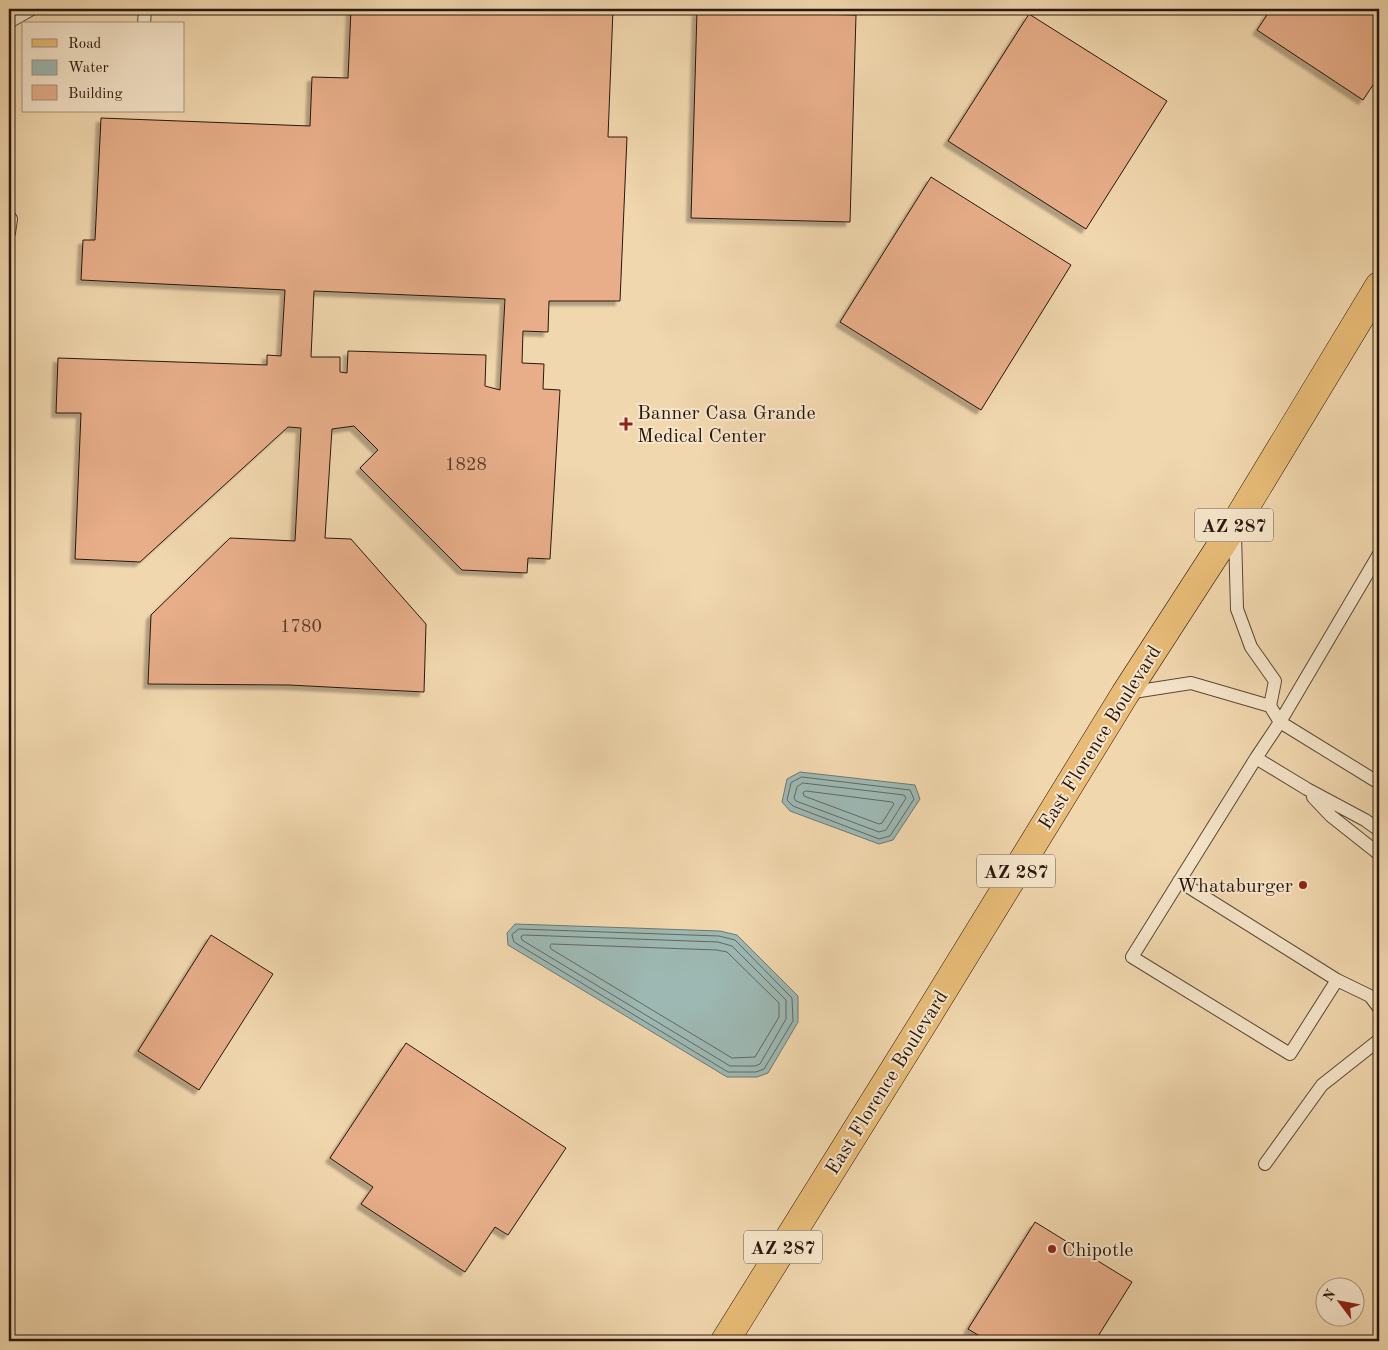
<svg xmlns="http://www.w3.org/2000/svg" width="1388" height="1350" viewBox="0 0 1388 1350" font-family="'Old Standard TT',serif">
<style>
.water{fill:#9db8b3;stroke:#6e7871}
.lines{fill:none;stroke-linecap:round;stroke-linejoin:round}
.shore{stroke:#626860;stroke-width:1}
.building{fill:#e7ae89;stroke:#28170e;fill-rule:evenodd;filter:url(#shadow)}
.service-casing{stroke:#5a4736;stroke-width:14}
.primary-casing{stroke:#28170e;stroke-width:29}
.service{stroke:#f6e5ca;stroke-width:12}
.primary{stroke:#e8bc77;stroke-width:28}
.poi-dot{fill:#8f2418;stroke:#f6e5ca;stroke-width:2}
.labels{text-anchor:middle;stroke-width:4;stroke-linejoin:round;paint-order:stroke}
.number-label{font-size:18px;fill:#583d2d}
.shield{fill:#f6e5ca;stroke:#665546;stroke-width:1}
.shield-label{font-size:19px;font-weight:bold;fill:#28170e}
.poi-label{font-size:20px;fill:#28170e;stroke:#f6e5ca;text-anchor:start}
.street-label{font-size:20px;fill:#28170e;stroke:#f6e5ca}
</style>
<defs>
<filter id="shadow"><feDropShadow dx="-4.5" dy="4.5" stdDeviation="1" flood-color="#0004"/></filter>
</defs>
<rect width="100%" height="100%" fill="#f1d7ae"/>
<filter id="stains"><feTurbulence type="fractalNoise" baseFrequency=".004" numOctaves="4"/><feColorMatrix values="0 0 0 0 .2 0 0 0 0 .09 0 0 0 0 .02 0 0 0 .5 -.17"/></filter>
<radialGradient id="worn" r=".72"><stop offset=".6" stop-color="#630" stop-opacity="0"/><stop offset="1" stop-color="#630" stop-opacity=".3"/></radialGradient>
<path class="water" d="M800,772L915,785L920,799L893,840L879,844L790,811L782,802L787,779Z
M515,924L720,931L737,935L798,996V1022L768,1073L757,1077H727L508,945L507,933Z"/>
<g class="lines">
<path class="shore" d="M802,777L910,790L914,799L890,836L879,839L793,806L787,800L791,783Z
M803,783L904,795L906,798L886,830L879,832L796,801L794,798L797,787Z
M806,791L892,802L894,804L882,823L879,824L804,796L803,793Z
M519,929L719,936L735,940L792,998L793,1021L764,1069L756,1072H728L514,942L512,935Z
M524,935L718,942L732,946L786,1000V1019L760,1064L755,1066H730L522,940L521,937Z
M552,944L717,950L727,952L779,1003V1017L755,1057L732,1058L551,949L550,946Z"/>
</g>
<path class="building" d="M351,9H613L608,137H627L620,301H549L548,332L523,331L522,363L544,364L543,389L560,390L550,559L528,558L527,573L462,570L360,468L378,450L354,426L332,429L325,538L351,539L426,624L424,692L289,685L148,684L151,615L230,538L295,541L301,428L288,427L140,562L75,559L81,413H56L58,358L267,365V355L281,356L285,290L81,280L83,240H95L101,118L310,126L312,77L348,78ZM314,291L505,299L500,390L485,386L486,355L348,351L347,373L340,372V357H311Z
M1271,9H1357L1359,10L1360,9H1379V76L1363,100L1257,30Z
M697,11L856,15L850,222L691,218Z
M1029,14L1167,101L1086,229L948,141Z
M931,177L1071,265L981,410L840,322Z
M211,935L273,974L199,1090L138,1051Z
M406,1043L566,1148L508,1235L495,1227L465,1272L361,1204L373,1187L330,1158Z
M1035,1222L1132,1282L1095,1341H988L968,1329Z"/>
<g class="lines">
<defs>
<path id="service" d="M9,22L32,9
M144,24L145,9
M9,216L11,219L9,233
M1235,534L1237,609L1251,647L1275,681L1270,706
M1127,693L1191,683L1270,706L1280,722L1379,554
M1256,758L1307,789L1365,820L1379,830
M1313,797L1331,816L1379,854
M1179,881L1337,980L1290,1054L1132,957L1256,758L1280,722L1379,783
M1337,980L1370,996L1379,1008
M1265,1164L1322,1085L1379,1040"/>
<path id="primary" d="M725,1341L925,1020L1125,694L1235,524L1379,286"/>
</defs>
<use href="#service" class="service-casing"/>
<use href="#primary" class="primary-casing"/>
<use href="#service" class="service"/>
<use href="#primary" class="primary"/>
</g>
<g class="poi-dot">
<path d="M623.5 416.5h5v5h5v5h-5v5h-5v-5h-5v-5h5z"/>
<circle cx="1303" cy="885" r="5"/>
<circle cx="1052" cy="1249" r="5"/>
</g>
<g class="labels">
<g class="number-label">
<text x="466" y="470">1828</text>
<text x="301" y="632">1780</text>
</g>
<g class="shield">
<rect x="1195" y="508.5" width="78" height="33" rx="4"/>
<rect x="977" y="854.5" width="78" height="33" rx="4"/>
<rect x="744" y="1230.5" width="78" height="33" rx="4"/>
</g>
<g class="shield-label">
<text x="1234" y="532">AZ 287</text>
<text x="1016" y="878">AZ 287</text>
<text x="783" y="1254">AZ 287</text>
</g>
<g class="poi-label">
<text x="637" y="419">Banner Casa Grande<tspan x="637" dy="23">Medical Center</tspan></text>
<text x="1293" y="892" text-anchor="end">Whataburger</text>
<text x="1062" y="1256">Chipotle</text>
</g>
<g class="street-label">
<text transform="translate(1099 737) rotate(-58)" y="7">East Florence Boulevard</text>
<text transform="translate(886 1082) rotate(-58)" y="7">East Florence Boulevard</text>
</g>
</g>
<rect width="1388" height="1350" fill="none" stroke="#f1d7ae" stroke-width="30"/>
<rect x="10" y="10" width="1368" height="1330" fill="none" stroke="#28170e" stroke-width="2.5"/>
<rect x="15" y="15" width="1358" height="1320" fill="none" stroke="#28170e"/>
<rect x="22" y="22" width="162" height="90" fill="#f6e5ca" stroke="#a4937f"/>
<rect x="32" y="39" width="25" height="8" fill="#e8bc77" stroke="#a4937f"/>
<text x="68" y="48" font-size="15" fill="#28170e">Road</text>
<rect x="32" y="60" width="25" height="15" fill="#9db8b3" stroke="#a4937f"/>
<text x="68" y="72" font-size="15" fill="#28170e">Water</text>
<rect x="32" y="85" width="25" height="15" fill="#e7ae89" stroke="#a4937f"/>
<text x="68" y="98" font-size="15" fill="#28170e">Building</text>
<g transform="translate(1340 1302) rotate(302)"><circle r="24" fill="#f6e5ca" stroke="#a4937f"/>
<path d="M0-4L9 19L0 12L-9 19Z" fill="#8f2418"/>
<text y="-8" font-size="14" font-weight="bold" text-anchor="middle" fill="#28170e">N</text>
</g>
<rect width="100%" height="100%" filter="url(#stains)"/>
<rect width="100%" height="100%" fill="url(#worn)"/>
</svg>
